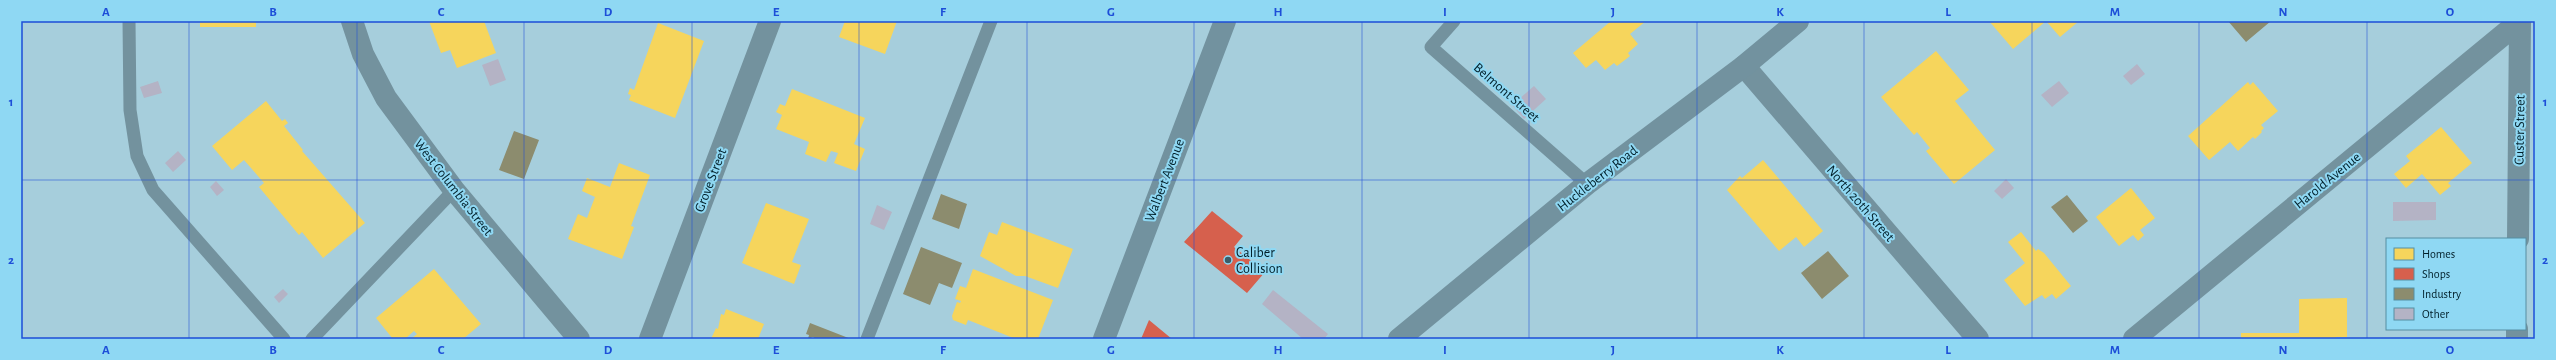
<svg xmlns="http://www.w3.org/2000/svg" width="2556" height="360" viewBox="0 0 2556 360" font-family="'Alegreya Sans',sans-serif">
<style>
.homes{fill:#f6d55c}
.shops{fill:#d6604d}
.industry{fill:#8c8c6e}
.building{fill:#b4b3c5}
.lines{fill:none;stroke-linecap:round;stroke-linejoin:round}
.lane{stroke:#73929e;stroke-width:13}
.street{stroke:#73929e;stroke-width:22}
.secondary{stroke:#72929f;stroke-width:22}
.grid{fill:none;stroke:#1d4ed8;stroke-width:1;stroke-opacity:0.55}
.poi-dot{fill:#3b5c68;stroke:#8fd8f3;stroke-width:1.5}
.labels{text-anchor:middle;stroke-width:4;stroke-linejoin:round;paint-order:stroke}
.street-label{font-size:14px;fill:#011f29;stroke:#8fd8f3}
.poi-label{font-size:14px;fill:#011f29;stroke:#8fd8f3;text-anchor:start}
.neatline{fill:none;stroke:#1d4ed8;stroke-width:1.5}
.grid-label{font-size:13px;text-anchor:middle;font-weight:bold;fill:#1d4ed8}
</style>
<rect width="100%" height="100%" fill="#a6cedc"/>
<path class="homes" d="M200,21H256V27H200Z
M429,21H484L496,53L457,68L450,50L441,53Z
M845,21H897L885,54L839,37Z
M1611,21H1646L1630,34L1638,44L1628,53L1630,56L1617,66L1614,63L1605,70L1596,60L1586,68L1573,53Z
M1989,21H2079L2060,37L2046,21L2013,49Z
M658,23L704,41L675,118L629,100L631,95L628,94L630,88L634,90Z
M1936,51L1969,90L1955,101L1995,150L1954,184L1926,151L1930,148L1917,132L1914,135L1881,97Z
M2248,82L2250,85L2253,82L2278,111L2261,125L2264,128L2261,131L2262,132L2255,139L2253,137L2238,151L2230,142L2209,160L2188,136Z
M792,89L865,118L854,144L865,149L856,171L834,163L838,153L831,151L826,162L805,154L809,142L776,129L782,115L776,112L780,104L785,106Z
M266,101L282,121L285,119L288,123L284,126L303,150L302,151L365,223L323,258L302,232L299,235L259,187L264,183L244,160L232,170L212,146Z
M2441,127L2472,163L2448,183L2451,186L2440,195L2422,174L2406,188L2394,174L2410,161L2406,156Z
M1763,160L1823,231L1804,247L1796,237L1779,251L1727,190L1740,176L1742,178Z
M619,163L650,175L631,226L634,227L622,259L568,239L578,214L587,218L595,197L582,191L587,178L610,187Z
M2131,188L2155,218L2140,230L2144,235L2138,241L2133,235L2119,246L2096,217Z
M766,203L809,219L792,262L801,265L794,284L742,263Z
M1002,222L1073,249L1058,288L1025,276H1016L980,256L989,232L997,235Z
M2021,232L2036,251L2038,249L2044,253L2071,286L2056,299L2052,294L2045,299L2042,295L2025,306L2004,280L2025,263L2008,242Z
M434,269L481,324L463,339H411L417,334L414,331L405,339H393L376,318Z
M973,269L1053,300L1038,339H1016L968,320L966,325L953,320L952,316L957,302L960,303L961,301L955,299L960,286L966,288Z
M2347,298V337H2336V339H2241V333H2299V299Z
M726,309L764,324L758,339H711L716,328L718,329L721,314L724,315Z"/>
<path class="shops" d="M1212,211L1243,236L1234,247L1265,272L1247,293L1184,242Z
M1149,320L1172,339H1141Z"/>
<path class="industry" d="M2228,21H2271L2246,42Z
M514,131L539,140L524,179L499,170Z
M941,194L967,204L959,229L932,219Z
M2067,195L2088,221L2073,233L2051,207Z
M921,247L962,263L952,288L939,283L930,305L903,294Z
M1828,251L1849,276L1822,299L1801,273Z
M810,323L851,339H816L813,337L808,339L809,335L806,334Z"/>
<path class="building" d="M498,59L506,80L490,86L482,65Z
M2137,64L2145,74L2131,85L2123,76Z
M158,81L162,93L144,98L140,87Z
M2059,81L2069,93L2052,107L2041,95Z
M1534,86L1546,99L1524,119L1512,105Z
M178,151L186,160L173,172L165,163Z
M2006,179L2014,188L2002,199L1994,191Z
M216,181L224,190L217,196L210,187Z
M2393,202H2436V220L2393,221Z
M877,205L892,212L884,230L870,224Z
M283,289L288,294L279,303L274,297Z
M1273,290L1328,334L1324,339H1303L1262,304Z"/>
<g class="lines">
<path class="lane" d="M129,21L130,110L137,156L153,190L284,339
M1454,21L1431,47L1587,184
M312,339L454,190
M867,339L991,21"/>
<path class="street" d="M352,21L363,54L386,98L454,190L579,339
M1744,66L1978,339
M2518,239L2520,21
M650,339L770,21
M2134,339L2520,21
M2517,339V329"/>
<path class="secondary" d="M1104,339L1225,21
M1399,339L1587,184L1744,66L1798,21"/>
</g>
<path class="grid" d="M189,21V339M357,21V339M524,21V339M692,21V339M859,21V339M1027,21V339M1194,21V339M1362,21V339M1529,21V339M1697,21V339M1864,21V339M2032,21V339M2199,21V339M2367,21V339M21,180H2535"/>
<circle class="poi-dot" cx="1228" cy="260" r="4"/>
<g class="labels">
<g class="street-label">
<text transform="translate(1507 92) rotate(41)" y="5">Belmont Street</text>
<text transform="translate(2519 130) rotate(-89)" y="5">Custer Street</text>
<text transform="translate(1597 178) rotate(-38)" y="5">Huckleberry Road</text>
<text transform="translate(710 180) rotate(-69)" y="5">Grove Street</text>
<text transform="translate(1164 180) rotate(-69)" y="5">Walbert Avenue</text>
<text transform="translate(2327 180) rotate(-39)" y="5">Harold Avenue</text>
<text transform="translate(454 187) rotate(52)" y="5">West Columbia Street</text>
<text transform="translate(1861 203) rotate(49)" y="5">North 20th Street</text>
</g>
<g class="poi-label">
<text x="1236" y="257">Caliber<tspan x="1236" dy="16">Collision</tspan></text>
</g>
</g>
<rect width="2556" height="360" fill="none" stroke="#8fd8f3" stroke-width="44"/>
<rect x="2386" y="238" width="140" height="92" fill="#8fd8f3" stroke="#568ea2"/>
<rect x="2394" y="248" width="20" height="12" fill="#f6d55c" stroke="#568ea2"/>
<text x="2422" y="258" font-size="12" fill="#011f29">Homes</text>
<rect x="2394" y="268" width="20" height="12" fill="#d6604d" stroke="#568ea2"/>
<text x="2422" y="278" font-size="12" fill="#011f29">Shops</text>
<rect x="2394" y="288" width="20" height="12" fill="#8c8c6e" stroke="#568ea2"/>
<text x="2422" y="298" font-size="12" fill="#011f29">Industry</text>
<rect x="2394" y="308" width="20" height="12" fill="#b4b3c5" stroke="#568ea2"/>
<text x="2422" y="318" font-size="12" fill="#011f29">Other</text>
<rect x="22" y="22" width="2512" height="316" class="neatline"/>
<g class="grid-label">
<text x="106" y="16">A</text>
<text x="273" y="16">B</text>
<text x="441" y="16">C</text>
<text x="608" y="16">D</text>
<text x="776" y="16">E</text>
<text x="943" y="16">F</text>
<text x="1111" y="16">G</text>
<text x="1278" y="16">H</text>
<text x="1445" y="16">I</text>
<text x="1613" y="16">J</text>
<text x="1780" y="16">K</text>
<text x="1948" y="16">L</text>
<text x="2115" y="16">M</text>
<text x="2283" y="16">N</text>
<text x="2450" y="16">O</text>
<text x="11" y="106">1</text>
<text x="2545" y="106">1</text>
<text x="11" y="264">2</text>
<text x="2545" y="264">2</text>
<text x="106" y="354">A</text>
<text x="273" y="354">B</text>
<text x="441" y="354">C</text>
<text x="608" y="354">D</text>
<text x="776" y="354">E</text>
<text x="943" y="354">F</text>
<text x="1111" y="354">G</text>
<text x="1278" y="354">H</text>
<text x="1445" y="354">I</text>
<text x="1613" y="354">J</text>
<text x="1780" y="354">K</text>
<text x="1948" y="354">L</text>
<text x="2115" y="354">M</text>
<text x="2283" y="354">N</text>
<text x="2450" y="354">O</text>
</g>
</svg>
